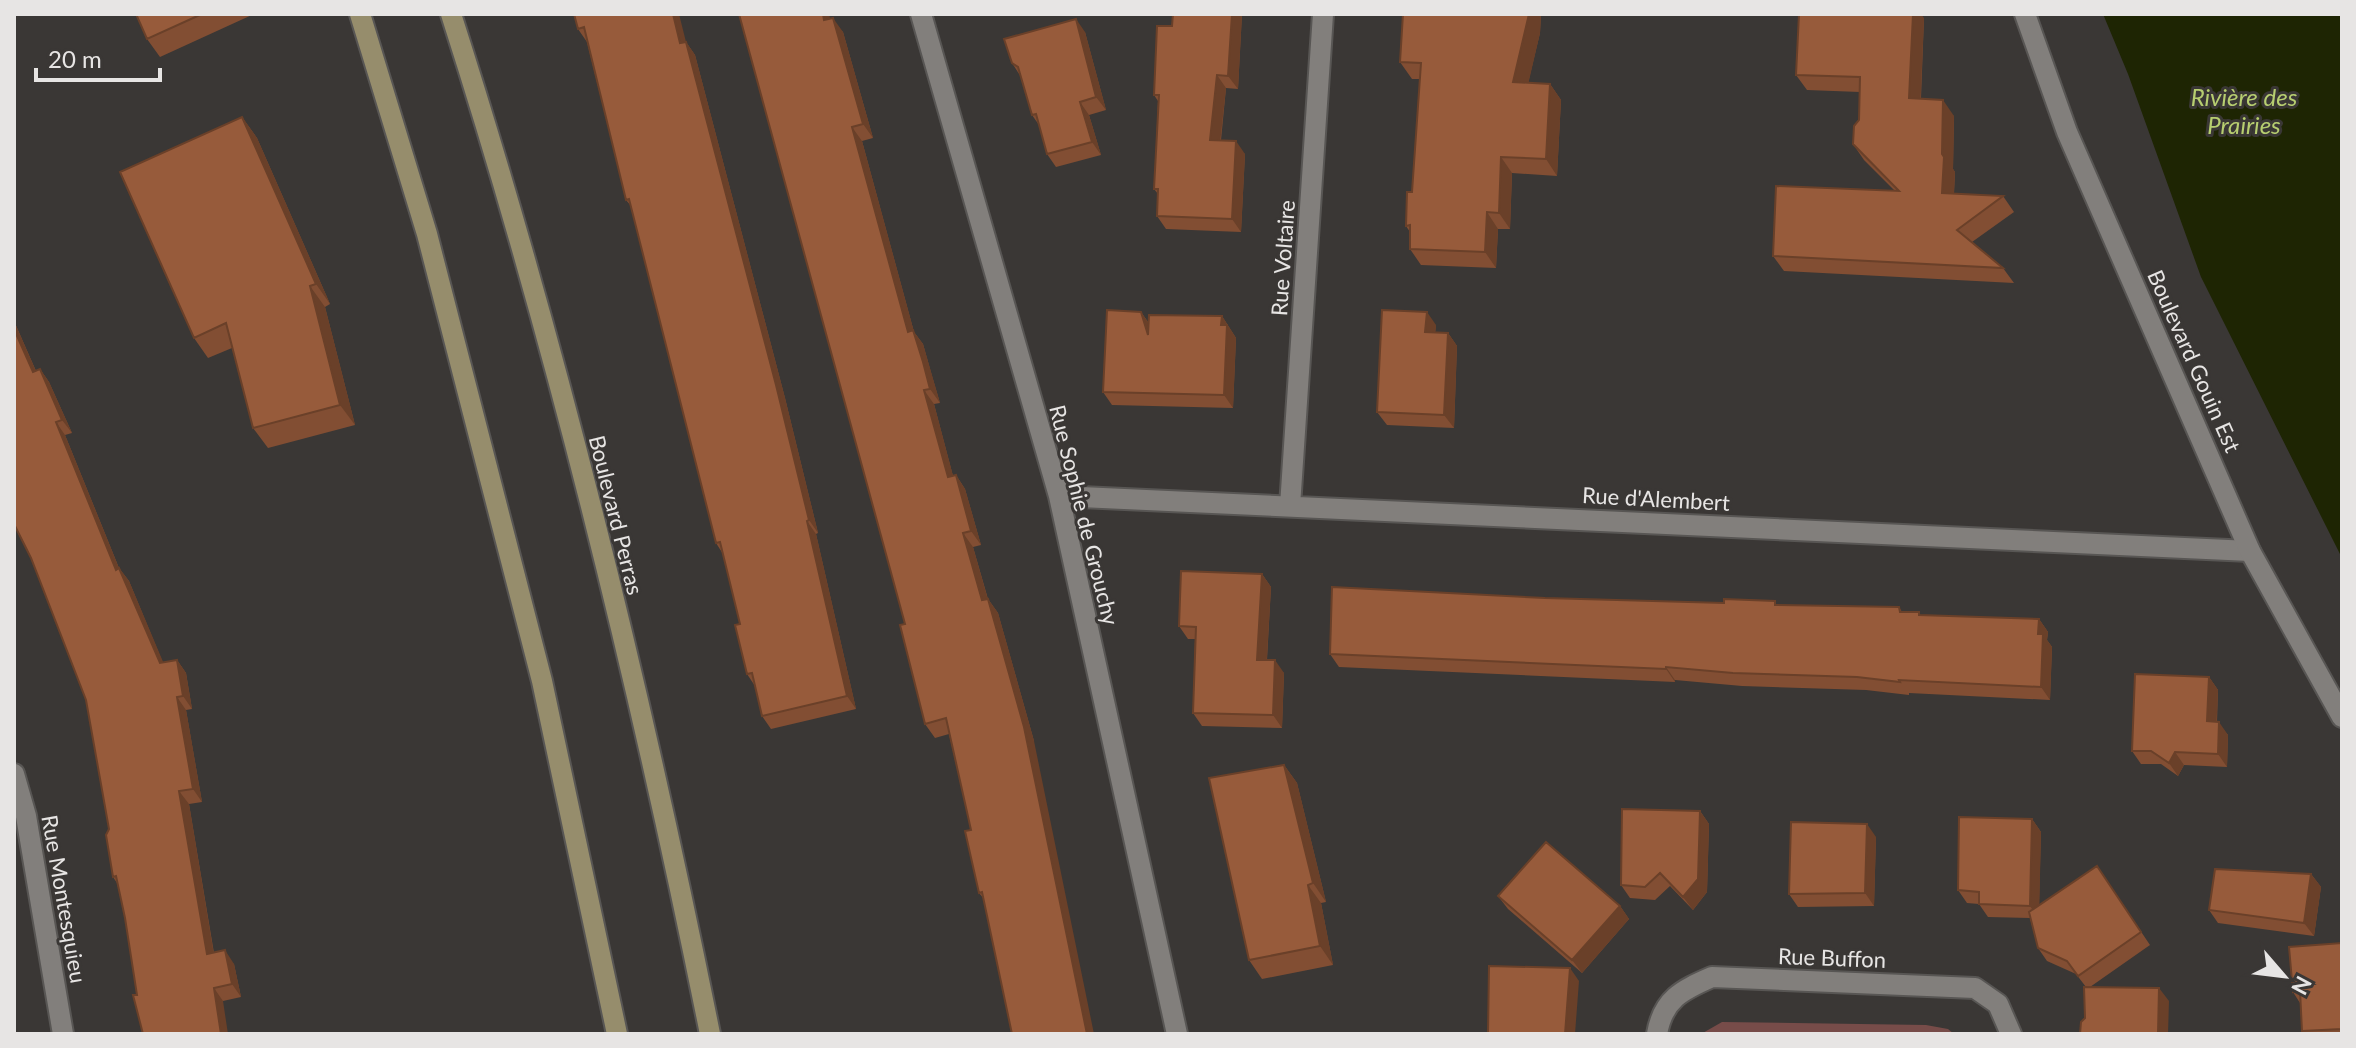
<svg xmlns="http://www.w3.org/2000/svg" width="2356" height="1048" viewBox="0 0 2356 1048" font-family="Lato,sans-serif">
<style>
.green{fill:#774c49}
.water{fill:#1e2503}
.lines{fill:none;stroke-linecap:round;stroke-linejoin:round}
.minor-casing{stroke:#585654;stroke-width:24}
.tertiary-casing{stroke:#585654;stroke-width:24}
.secondary-casing{stroke:#585654;stroke-width:24}
.minor{stroke:#827f7c;stroke-width:20}
.tertiary{stroke:#827f7c;stroke-width:20}
.secondary{stroke:#968d6c;stroke-width:20}
.wall{fill:#824e33}
.shaded-wall{fill:#6a4029}
.building{fill:#975b3b;stroke:#6a4029;stroke-width:2}
.labels{text-anchor:middle;stroke-width:6;stroke-linejoin:round;paint-order:stroke}
.street-label{font-size:22px;fill:#e7e5e4;stroke:#3a3735}
.water-label{font-size:24px;font-style:italic;fill:#b7ce70;stroke:#3a3735}
</style>
<rect width="100%" height="100%" fill="#3a3735"/>
<path class="green" d="M1722,1022L1926,1025L1948,1029L1954,1034H1701Z"/>
<path class="water" d="M2103,14H2342V558L2201,277L2128,74Z"/>
<g class="lines">
<defs>
<path id="minor" d="M921,14L1059,496L1177,1034
M1059,496L2250,551
M1290,506L1323,14
M14,774L26,816L63,1034
M1657,1034C1663,999 1682,990 1712,977L1975,988L1998,1004L2011,1034"/>
<path id="tertiary" d="M2025,14L2067,132L2250,551L2342,717"/>
<path id="secondary" d="M360,14L427,234L542,681L617,1034
M451,14C558,348 641,691 710,1034"/>
</defs>
<use href="#minor" class="minor-casing"/>
<use href="#tertiary" class="tertiary-casing"/>
<use href="#secondary" class="secondary-casing"/>
<use href="#minor" class="minor"/>
<use href="#tertiary" class="tertiary"/>
<use href="#secondary" class="secondary"/>
</g>
<path class="wall" d="M136,14H254L160,57L147,39Z
M574,14L686,42L695,55L785,398L818,533L816,534L856,709L771,729L762,716L755,686L747,674L740,624L723,554L716,543L631,206L626,200L587,42L578,29Z
M1242,14L1238,89L1226,88L1221,140L1245,154L1241,232L1166,229L1157,216L1158,194L1154,189L1158,101L1154,95L1172,26Z
M1403,14H1541L1540,33L1528,83L1550,84L1561,100L1557,176L1512,173L1510,229H1498L1496,268L1421,265L1410,249V232L1406,226L1412,192L1420,79H1412L1400,62Z
M1924,18L1921,98L1954,116L1953,169L1955,172L1954,194L2003,196L2014,212L1972,242L2003,268L2014,283L1784,271L1773,256L1895,191L1864,160L1853,144L1859,120L1860,92L1807,90L1796,75Z
M830,19L843,32L873,138L862,141L914,332L923,344L932,376L940,403L934,404L953,476L956,475L965,489L981,545L973,547L988,599L998,613L1034,741L984,899L979,893L971,830L949,734L935,738L925,724L905,624Z
M1085,32L1106,110L1089,115L1101,155L1056,167L1047,154L1039,125L1032,115L1021,77L1012,63Z
M242,117L257,138L330,304L325,307L355,425L268,448L253,428L232,348L208,358L194,338Z
M1141,312L1148,322L1222,316L1236,338L1233,408L1112,405L1103,392Z
M14,321L36,371L40,369L49,382L72,433L65,435L119,568L129,581L163,663L177,660L186,673L192,709L186,710L202,802L189,804L214,953L234,964L241,997L223,1001L137,995L125,918L117,883L113,877L109,829L86,700L31,558L14,524Z
M1436,325L1435,333H1448L1457,346L1454,428L1387,425L1377,412Z
M1262,574L1271,587L1267,660L1284,673L1282,728L1202,726L1193,713L1195,639H1188L1179,626Z
M1545,598L1778,605L1899,607L1902,612L1921,615L2039,619L2048,632L2047,640L2052,647L2050,700L1909,693V695L1866,690L1742,686L1675,680V682L1339,667L1330,654Z
M2209,677L2218,690L2217,722L2228,735L2227,767L2184,765L2178,776L2161,764H2141L2132,751Z
M1284,765L1297,783L1326,902L1321,903L1333,965L1262,979L1249,960Z
M1700,811L1709,824L1707,892L1693,910L1670,886L1655,900L1630,898L1621,885Z
M2032,819L2041,832L2039,905L2097,866L2150,945L2090,987L2169,1001L2085,1018L2086,987L2076,974L2047,961L2038,948L2030,918L1988,917L1979,904L1967,903L1958,890Z
M1876,837L1874,906L1798,907L1789,894Z
M2311,874L2321,887L2314,936L2218,923L2209,910Z
M1498,896L1620,906L1629,919L1582,973L1508,909Z
M2342,943V1034H2304L2302,1031L2300,1003L2293,992Z"/>
<path class="shaded-wall" d="M673,14H679L686,42L695,55L785,398L818,533L809,520Z
M823,14H829L834,34L824,20Z
M1232,14H1242L1238,89L1228,76Z
M1529,14H1541L1540,33L1525,98L1513,82Z
M1913,14H1921L1924,18L1920,113L1909,98Z
M833,18L843,32L873,138L863,124Z
M1076,19L1085,32L1106,110L1096,97Z
M1217,75L1226,88L1219,153L1210,140Z
M1550,84L1561,100L1557,176L1546,159Z
M1943,100L1954,116L1953,169L1955,172L1953,209L1942,193Z
M1080,102L1089,115L1101,155L1092,142Z
M242,117L257,138L330,304L316,284Z
M852,127L862,141L914,332L923,344L940,403L930,389L908,332Z
M1236,141L1245,154L1241,232L1232,219Z
M1501,157L1512,173L1510,229L1499,213Z
M1487,212L1498,229L1496,268L1485,252Z
M310,286L325,307L355,425L340,405Z
M1141,312L1150,325L1148,335Z
M1427,312L1436,325L1434,345L1425,332Z
M1222,316L1236,338L1233,408L1224,395L1221,325Z
M14,321L42,385L33,372L14,329Z
M1448,333L1457,346L1454,428L1444,415Z
M40,369L49,382L72,433L62,420Z
M924,390L934,404L957,491L948,477Z
M56,422L65,435L125,583L116,570Z
M956,475L965,489L981,545L971,531Z
M807,521L816,534L856,709L847,696Z
M963,533L973,547L992,614L982,600Z
M119,568L129,581L169,676L160,663Z
M1262,574L1271,587L1266,673L1257,660Z
M988,599L998,613L1034,741L1094,1034H1087Z
M2039,619L2048,632L2047,640L2052,647L2050,700L2041,687L2038,634Z
M177,660L186,673L192,709L183,696Z
M1275,660L1284,673L1282,728L1273,715Z
M1666,667L1675,680V682L1666,669Z
M2209,677L2218,690L2216,734L2207,721Z
M177,697L186,710L202,802L193,789Z
M2219,722L2228,735L2227,767L2218,754Z
M2175,752L2184,765L2178,776L2169,763Z
M1284,765L1297,783L1326,902L1313,883Z
M179,791L189,804L216,967L207,954Z
M1700,811L1709,824L1707,892L1693,910L1683,897Z
M2032,819L2041,832L2039,919L2030,906Z
M1867,824L1876,837L1874,906L1865,893Z
M2311,874L2321,887L2314,936L2304,923Z
M1308,885L1321,903L1333,965L1320,946Z
M1620,906L1629,919L1582,973L1572,960Z
M225,950L234,964L241,997L232,984Z
M1570,968L1579,981L1575,1034H1565Z
M214,988L223,1001L228,1034H221Z
M2159,988L2169,1001L2168,1034H2158Z"/>
<path class="building" d="M136,14H202L147,39Z
M574,14H673L680,43L686,42L776,385L809,520L807,521L847,696L762,716L752,673L747,674L735,625L740,624L720,542L716,543L629,199L626,200L584,27L578,29Z
M739,14H823L824,20L833,18L863,124L852,127L908,332L913,330L923,362L930,389L924,390L948,477L956,475L971,531L963,533L982,600L988,599L1024,727L1087,1034H1012L982,892L979,893L965,831L971,830L946,718L925,724L900,625L905,624Z
M1173,14H1232L1228,76L1217,75L1210,140L1236,141L1232,219L1157,216L1158,189H1154L1159,95H1154L1157,26H1172Z
M1403,14H1529L1513,82L1550,84L1546,159L1501,157L1499,213L1487,212L1485,252L1410,249V225L1406,226L1407,192H1412L1421,63L1400,62Z
M1799,14H1913L1909,98L1943,100L1942,154L1944,157L1942,193L2003,196L1957,230L2003,268L1773,256L1776,186L1899,191L1853,144L1854,126L1859,120L1860,77L1796,75Z
M1076,19L1096,97L1080,102L1092,142L1047,154L1036,114L1032,115L1018,67L1012,63L1004,39Z
M242,117L316,284L310,286L340,405L253,428L226,323L194,338L120,172Z
M1107,310L1141,312L1148,335L1149,315L1222,316L1221,325H1227L1224,395L1103,392Z
M1382,310L1427,312L1425,332L1448,333L1444,415L1377,412Z
M14,329L33,372L40,369L62,420L56,422L116,570L119,568L160,663L177,660L183,696L177,697L193,789L179,791L207,954L225,950L232,984L214,988L221,1034H143L133,995H137L125,918L116,876L113,877L106,835L109,829L86,700L31,558L14,524Z
M1181,571L1262,574L1257,660H1275L1273,715L1193,713L1196,627L1179,626Z
M1332,587L1545,598L1724,603V599L1775,601V605L1899,607L1900,612H1919V615L2039,619L2038,634H2043L2041,687L1899,680L1900,682L1857,677L1733,673L1666,667V669L1330,654Z
M2135,674L2209,677L2207,721L2219,722L2218,754L2175,752L2169,763L2151,751H2132Z
M1284,765L1313,883L1308,885L1320,946L1249,960L1209,778Z
M1622,809L1700,811L1698,879L1683,897L1660,873L1645,887L1621,885Z
M1959,817L2032,819L2030,906L1979,904V892L1958,890Z
M1791,822L1867,824L1865,893L1789,894Z
M1546,842L1620,906L1572,960L1498,896Z
M2097,866L2141,932L2078,976L2067,961L2038,948L2029,912Z
M2215,869L2311,874L2304,923L2209,910Z
M2342,943V1029L2302,1031L2300,991L2293,992L2289,947Z
M1489,966L1570,968L1565,1034H1488Z
M2084,987L2159,988L2158,1034H2080L2081,1022L2085,1018Z"/>
<g class="labels">
<g class="street-label">
<text transform="translate(1283 258) rotate(-86)" y="8">Rue Voltaire</text>
<text transform="translate(2194 361) rotate(66)" y="8">Boulevard Gouin Est</text>
<text transform="translate(1656 499) rotate(3)" y="8">Rue d'Alembert</text>
<text transform="translate(616 515) rotate(76)" y="8">Boulevard Perras</text>
<text transform="translate(1084 515) rotate(76)" y="8">Rue Sophie de Grouchy</text>
<text transform="translate(64 899) rotate(80)" y="8">Rue Montesquieu</text>
<text transform="translate(1832 958) rotate(2)" y="8">Rue Buffon</text>
</g>
<g class="water-label">
<text x="2244" y="106">Rivière des<tspan x="2244" dy="28">Prairies</tspan></text>
</g>
</g>
<rect width="2356" height="1048" fill="none" stroke="#e7e5e4" stroke-width="32"/>
<g transform="translate(2284 976) rotate(118)" stroke="#3a3735" stroke-width="6" paint-order="stroke">
<path d="M0-6L14 30L0 20L-14 30Z" fill="#e7e5e4"/>
<text y="-12" font-size="22" font-weight="bold" text-anchor="middle" fill="#e7e5e4">N</text>
</g>
<path d="M36 68v12h124v-12" fill="none" stroke="#e7e5e4" stroke-width="4"/>
<text x="48" y="68" font-size="24" fill="#e7e5e4" stroke="#3a3735" stroke-width="6" paint-order="stroke">20 m</text>
</svg>
